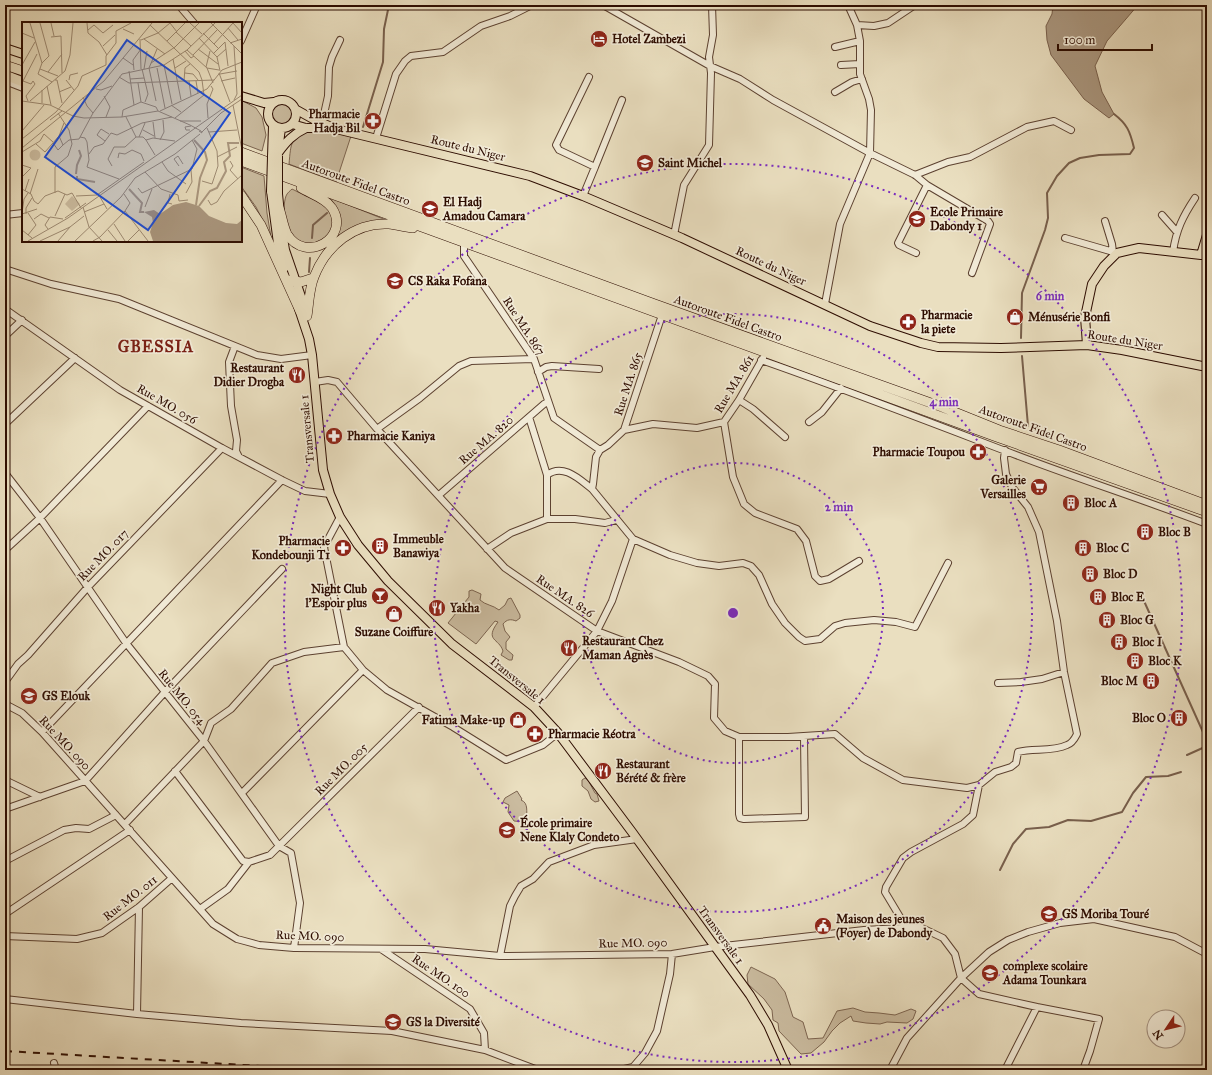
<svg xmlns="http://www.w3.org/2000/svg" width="1212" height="1075" viewBox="0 0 1212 1075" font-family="'IM FELL Great Primer',serif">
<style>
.green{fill:#cabb9f;stroke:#7c6450}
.water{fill:#aa977f;stroke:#785f4c}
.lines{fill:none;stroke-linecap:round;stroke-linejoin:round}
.stream{stroke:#785f4c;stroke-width:2}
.minor-casing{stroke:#5c4130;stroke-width:8}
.major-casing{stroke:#2d0c00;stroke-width:10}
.highway-casing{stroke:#2d0c00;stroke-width:10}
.minor{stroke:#f1ead6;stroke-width:6}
.major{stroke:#eadfc0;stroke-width:8}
.highway{stroke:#eadfc0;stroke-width:9}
.rail{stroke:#2d0c00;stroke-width:2;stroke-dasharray:7 7;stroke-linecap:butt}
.major-bridge-casing{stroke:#2d0c00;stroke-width:10;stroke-linecap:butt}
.major-bridge{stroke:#eadfc0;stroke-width:8}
.ring{fill:none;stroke:#7b2cbf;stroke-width:2;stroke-dasharray:2 4}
.labels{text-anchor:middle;stroke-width:3.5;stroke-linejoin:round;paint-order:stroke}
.poi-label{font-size:12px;font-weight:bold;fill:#2d0c00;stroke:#f1ead6;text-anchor:start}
.street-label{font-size:12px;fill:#2d0c00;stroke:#f1ead6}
.district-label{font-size:16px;font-weight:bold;letter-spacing:1px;fill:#7a1f14;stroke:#f1ead6}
.inset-river{fill:none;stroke:#aa977f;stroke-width:2}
.inset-road{fill:none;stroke:#9e8b73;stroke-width:1}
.view{fill:#1d4ed8;fill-opacity:0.15;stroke:#1d4ed8;stroke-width:2}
.inset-edge{fill:none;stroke:#2d0c00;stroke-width:2}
.centre{fill:#7b2cbf;stroke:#f1ead6;stroke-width:2}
.ring-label{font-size:12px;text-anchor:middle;font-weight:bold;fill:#7b2cbf;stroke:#f1ead6;stroke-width:3.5;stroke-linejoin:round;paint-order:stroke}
</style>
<rect width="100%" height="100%" fill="#eadfc0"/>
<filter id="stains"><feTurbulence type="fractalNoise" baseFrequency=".005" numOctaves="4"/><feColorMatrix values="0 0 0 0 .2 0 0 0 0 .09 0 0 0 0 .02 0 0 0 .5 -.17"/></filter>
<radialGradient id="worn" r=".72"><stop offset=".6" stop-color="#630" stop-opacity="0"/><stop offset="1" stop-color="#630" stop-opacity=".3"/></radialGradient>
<path class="green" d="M241,100L256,108L262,117L266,135L262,151L241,143Z
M270 114a12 12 0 1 1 24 0a12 12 0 1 1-24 0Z
M311,130L323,131L351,136L336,182L289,164C291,143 290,137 311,130Z
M241,167L264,176L267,213L271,237L256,207L241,186Z
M292,189L322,204L332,212L333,231L316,244C311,244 304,244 300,242C286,234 281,211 286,196C287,193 290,191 292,189Z
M321,194L386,220L335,239C346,216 335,211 321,194Z
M472,590L481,594L480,600C485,605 493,605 499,610L505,605L508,599L511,598L520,615V618L516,621C511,619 507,619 503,624L505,631L510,637L506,642V649L513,655L512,660H509L501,655L503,651C499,638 484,641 498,622L495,621L476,644L448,623L469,597V591Z
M585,778L588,780L595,793L597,794L599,801L595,802L591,799L588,791L582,786V780Z
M517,791L522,799L521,800C529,803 526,812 527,819L525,822L514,821L508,812L509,805L503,802L505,798Z
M751,967L775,979L785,992L793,1017L803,1022L808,1039L823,1038L837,1011L853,1008L865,1012L879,1013L895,1015L911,1009L916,1011L913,1019L907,1023L887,1022L880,1024L866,1023L853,1021L851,1016L840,1023L832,1031L824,1042L811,1053L801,1054L779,1031L778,1023L773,1020L772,1010L764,999L748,984L747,975Z"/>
<path class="water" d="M1053,5H1138L1107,41L1095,66L1102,92L1114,114L1109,118L1084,99L1051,55L1047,40L1046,26L1052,14Z"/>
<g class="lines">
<path class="stream" d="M363,127L383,62L384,29L389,5
M312,238L313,225L327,213
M309,272L310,258
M1021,338L1022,293L1045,230L1048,218L1047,193L1057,176L1069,163L1080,158L1099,155L1130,154L1134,148C1130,131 1127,124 1114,114
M1022,356L1028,426
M1144,601L1207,741
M1187,755L1207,746
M1000,870L1013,844L1026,829L1049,827L1068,820L1091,821L1122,812L1133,793L1146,777L1168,776L1181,772"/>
<defs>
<path id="minor" d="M180,5L182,9L194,23
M603,5L710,66L740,79L773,100L870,153L915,175L927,185L988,221L990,224L972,273
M857,25L874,26L888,23L915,5
M241,41L257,5
M835,47L860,41
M841,65L860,64
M589,77L556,145L559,150L595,167L622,100
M5,81L23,88
M835,92L852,82L862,79
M322,123L328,96L329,67L332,57L340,40
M376,138L396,74L405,61L411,56L443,52L481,26L510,16L532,5
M915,175L948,162L970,157L1027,127L1054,121L1071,130
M583,196L595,167
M5,215L23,213
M1162,215L1177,232
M1105,221L1112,244L1113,252
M674,235L684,185L709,145L711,73L709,57L713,35L712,5
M1065,238L1117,253
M464,243V256L534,359L554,418L600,450
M1173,252C1176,230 1183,216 1195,198
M916,253L899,245L898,243L927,185
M5,269L51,284L119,299L257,355L281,359L312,355
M825,304L840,224L870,153L871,110L869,99L860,74V41L857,25L848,5
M5,309L120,390L222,448L282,480L305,491L330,494
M662,315L624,430L608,445L600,450L596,457L593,484L592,489L633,539L670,555L697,563L719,566L743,563L751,566L759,575L772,604L785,623L799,637L805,641L820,639L835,626L845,623L874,620L896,622L915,627L948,563
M5,336L22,320
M235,346L229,362L231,406L237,440L236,451L239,457
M763,358L739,400L724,422L733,477L744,504L755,513L797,529L806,541L815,576L820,581L829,579L859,561
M761,360C847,390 932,423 1016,455C1079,479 1144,500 1207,524
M538,372L546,367L552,366L599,369
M315,382L328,380L337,382L377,429L505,568L597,631L679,662L708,676L715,684L714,718L725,731L739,737H788L835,734L863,758L903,780L967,788L979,785L995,772L1011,767L1016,763L1018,752C1034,748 1052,752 1067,745C1073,743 1075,738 1077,734L1064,672L1057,621L1039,532L1028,507L1012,487L1006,474L1004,458L1005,450
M739,400L753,409L785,437
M529,417L547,475V519
M809,422L822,412L841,388
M5,424L75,358
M377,429L420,398L459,366L471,361L534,359
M624,430L653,424L697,428L724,422
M5,473L40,518L126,643L204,741L279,846L291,853L300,903L294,948
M547,475C563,463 579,479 592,489
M439,495L544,404L548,402
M340,517L324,547L344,647L363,670L387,690L453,727L506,760L543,745L558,733
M487,549L511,533L547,519H575L605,523L616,520
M5,550L40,518L148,406
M5,682L18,664L28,655L87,588L222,448
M998,683L1021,682L1042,679L1064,672
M5,704L22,713L42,732L213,924L237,939L259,945L294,948L425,949L500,956L672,954L715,947L864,930L920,927L943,938L955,954L961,978L979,994L1037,1007L1005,1070
M534,707L597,631L612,601L633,539
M42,732L282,480
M739,737V814L740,818L744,819L805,817L804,736
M175,771L243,861L249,862
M5,780L40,797
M242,793L363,670
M5,809L85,781L164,693L282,569
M125,824L204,741L211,723L231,709L272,663L304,652L344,647
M5,861L64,830L76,828L89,829L116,815
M200,909L228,889L249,862L270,855L419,707
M5,914L130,830
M906,927L885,892L886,887L903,858L911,852L963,824L973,815L979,785
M5,936L77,939L102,933L139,907L172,878
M381,949L470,1009L484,1033L485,1050
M500,956L510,906L515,896L521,886L533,879L549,862L594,845L637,839
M5,999L137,1014L241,1023L392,1031L485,1050L538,1070
M1037,1007L1099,1019L1090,1051L1083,1070
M137,1014L139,907
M54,1063L56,1070
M620,1070L633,1067L645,1053L657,1031L670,974L672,954
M890,1070L907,1038L961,978L989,952L1008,940L1028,932L1060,923L1094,919L1175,937L1207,954"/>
<path id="major" d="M5,48L23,54
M241,96L264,103L274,102
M268 114a14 14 0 1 1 28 0a14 14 0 1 1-28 0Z
M295,109L313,119L336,129L530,176L583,196L682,238L870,326L921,343L938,347L1001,348L1087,345L1122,350L1207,367
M292,124L306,128H329
M278,151L281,128
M278,153C286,142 293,134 306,128
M272,157L273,126
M271,191L279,251L284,268
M278,194L280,214
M281,226L285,250L307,314
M298,306L309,339L312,355L323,470L330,494L340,517L358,545L388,581L452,644L534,707L558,733L632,832L750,995L768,1025L788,1070
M1087,345L1085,317L1092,284L1104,266L1117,253L1139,248L1201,255L1207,235"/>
<path id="highway" d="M5,65L23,71
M5,75L23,82
M241,152L652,303L942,407L999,430L1059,450L1207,505
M241,161L994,436L1207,512
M241,195L261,225L300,311
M279,208C282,216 283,226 287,234C306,265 351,237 332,208C325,198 311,194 301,188
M288,280L301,282L313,278
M307,316C309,304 309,289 314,277C326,246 354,222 389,224C397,225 405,227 413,228"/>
</defs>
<use href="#minor" class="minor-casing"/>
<use href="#major" class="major-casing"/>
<use href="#highway" class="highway-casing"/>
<use href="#minor" class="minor"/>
<use href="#major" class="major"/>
<use href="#highway" class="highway"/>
<path class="rail" d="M5,1051L295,1068L311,1070"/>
<defs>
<path id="major-bridge" d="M271,191L272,157
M278,194V156"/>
</defs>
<use href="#major-bridge" class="major-bridge-casing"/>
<use href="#major-bridge" class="major-bridge"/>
</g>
<g class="ring">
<circle cx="733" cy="613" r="150"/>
<circle cx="733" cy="613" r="299"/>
<circle cx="733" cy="613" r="449"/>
</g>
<defs>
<symbol id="hotel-disc" viewBox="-11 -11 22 22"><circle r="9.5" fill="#8f2418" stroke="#f1ead6"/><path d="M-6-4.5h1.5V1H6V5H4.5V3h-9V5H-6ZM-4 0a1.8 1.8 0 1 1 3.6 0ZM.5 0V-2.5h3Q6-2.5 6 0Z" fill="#fff"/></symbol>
<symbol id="pharmacy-disc" viewBox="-11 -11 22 22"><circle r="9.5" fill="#8f2418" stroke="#f1ead6"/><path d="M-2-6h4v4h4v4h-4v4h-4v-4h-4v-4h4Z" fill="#fff"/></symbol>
<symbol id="school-disc" viewBox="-11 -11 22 22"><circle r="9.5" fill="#8f2418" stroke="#f1ead6"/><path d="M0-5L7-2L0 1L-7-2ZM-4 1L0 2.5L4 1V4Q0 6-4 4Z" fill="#fff"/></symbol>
<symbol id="university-disc" viewBox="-11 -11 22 22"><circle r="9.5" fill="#8f2418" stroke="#f1ead6"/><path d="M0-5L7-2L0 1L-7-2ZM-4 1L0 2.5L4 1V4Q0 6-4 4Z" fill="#fff"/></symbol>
<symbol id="shop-disc" viewBox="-11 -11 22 22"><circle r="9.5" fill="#8f2418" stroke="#f1ead6"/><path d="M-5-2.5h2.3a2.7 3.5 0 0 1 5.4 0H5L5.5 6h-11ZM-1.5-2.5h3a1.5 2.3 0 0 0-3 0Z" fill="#fff"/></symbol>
<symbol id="restaurant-disc" viewBox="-11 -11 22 22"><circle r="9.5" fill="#8f2418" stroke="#f1ead6"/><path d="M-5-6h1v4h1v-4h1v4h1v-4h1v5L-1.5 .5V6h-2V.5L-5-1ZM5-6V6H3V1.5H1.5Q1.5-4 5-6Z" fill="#fff"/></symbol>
<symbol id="supermarket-disc" viewBox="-11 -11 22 22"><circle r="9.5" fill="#8f2418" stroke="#f1ead6"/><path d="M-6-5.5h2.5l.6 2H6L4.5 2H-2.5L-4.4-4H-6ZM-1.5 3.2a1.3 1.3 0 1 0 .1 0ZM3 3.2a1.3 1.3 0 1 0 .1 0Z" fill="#fff"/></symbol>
<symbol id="building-disc" viewBox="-11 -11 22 22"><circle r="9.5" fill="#8f2418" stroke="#f1ead6"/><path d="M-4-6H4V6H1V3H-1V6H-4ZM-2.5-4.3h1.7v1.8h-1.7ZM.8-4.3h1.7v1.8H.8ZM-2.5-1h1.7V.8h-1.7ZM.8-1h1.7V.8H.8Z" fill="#fff"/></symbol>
<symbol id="bar-disc" viewBox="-11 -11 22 22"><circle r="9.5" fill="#8f2418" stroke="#f1ead6"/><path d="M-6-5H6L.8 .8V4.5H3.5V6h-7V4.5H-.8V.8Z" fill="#fff"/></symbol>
<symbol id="civic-disc" viewBox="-11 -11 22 22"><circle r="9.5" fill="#8f2418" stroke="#f1ead6"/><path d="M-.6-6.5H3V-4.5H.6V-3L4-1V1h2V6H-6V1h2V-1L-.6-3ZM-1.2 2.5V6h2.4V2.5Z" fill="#fff"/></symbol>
</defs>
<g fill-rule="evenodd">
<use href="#hotel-disc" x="589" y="29" width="20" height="20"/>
<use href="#pharmacy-disc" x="363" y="111" width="20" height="20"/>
<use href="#school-disc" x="635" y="153" width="20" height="20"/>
<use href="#university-disc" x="420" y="199" width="20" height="20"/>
<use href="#school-disc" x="907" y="209" width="20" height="20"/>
<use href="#school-disc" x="385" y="271" width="20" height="20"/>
<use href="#shop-disc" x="1005" y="307" width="20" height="20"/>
<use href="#pharmacy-disc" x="898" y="312" width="20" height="20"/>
<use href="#restaurant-disc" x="287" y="365" width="20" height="20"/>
<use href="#pharmacy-disc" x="324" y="426" width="20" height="20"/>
<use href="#pharmacy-disc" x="968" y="442" width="20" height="20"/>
<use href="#supermarket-disc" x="1029" y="477" width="20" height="20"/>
<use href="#building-disc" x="1061" y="493" width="20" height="20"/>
<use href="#building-disc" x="1135" y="522" width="20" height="20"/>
<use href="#building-disc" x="370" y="536" width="20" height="20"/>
<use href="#pharmacy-disc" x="333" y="538" width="20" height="20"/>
<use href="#building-disc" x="1073" y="538" width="20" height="20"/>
<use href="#building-disc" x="1080" y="564" width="20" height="20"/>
<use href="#bar-disc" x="370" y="586" width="20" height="20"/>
<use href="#building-disc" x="1088" y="587" width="20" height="20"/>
<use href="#restaurant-disc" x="427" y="598" width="20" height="20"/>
<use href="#shop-disc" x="384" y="604" width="20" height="20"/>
<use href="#building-disc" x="1097" y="610" width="20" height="20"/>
<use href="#building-disc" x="1109" y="632" width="20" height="20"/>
<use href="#restaurant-disc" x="559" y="638" width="20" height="20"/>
<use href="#building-disc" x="1125" y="651" width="20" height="20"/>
<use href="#building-disc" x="1141" y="671" width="20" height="20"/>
<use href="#school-disc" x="19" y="686" width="20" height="20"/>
<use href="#building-disc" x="1169" y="708" width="20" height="20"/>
<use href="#shop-disc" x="508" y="710" width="20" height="20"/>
<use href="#pharmacy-disc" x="525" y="724" width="20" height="20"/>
<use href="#restaurant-disc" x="593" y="761" width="20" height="20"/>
<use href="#school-disc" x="497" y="820" width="20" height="20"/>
<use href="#school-disc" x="1039" y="904" width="20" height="20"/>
<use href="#civic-disc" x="813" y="916" width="20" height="20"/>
<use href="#school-disc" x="980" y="963" width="20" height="20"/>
<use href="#school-disc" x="383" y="1012" width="20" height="20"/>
</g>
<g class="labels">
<g class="poi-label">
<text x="612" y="43">Hotel Zambezi</text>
<text x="360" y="118" text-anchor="end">Pharmacie<tspan x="360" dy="14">Hadja Bil</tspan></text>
<text x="658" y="167">Saint Michel</text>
<text x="443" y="206">El Hadj<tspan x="443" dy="14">Amadou Camara</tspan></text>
<text x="930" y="216">Ecole Primaire<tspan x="930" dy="14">Dabondy 1</tspan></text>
<text x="408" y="285">CS Raka Fofana</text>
<text x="921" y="319">Pharmacie<tspan x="921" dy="14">la piete</tspan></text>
<text x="1028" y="321">Ménusérie Bonfi</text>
<text x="284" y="372" text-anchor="end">Restaurant<tspan x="284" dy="14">Didier Drogba</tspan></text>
<text x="347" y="440">Pharmacie Kaniya</text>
<text x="965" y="456" text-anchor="end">Pharmacie Toupou</text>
<text x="1026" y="484" text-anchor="end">Galerie<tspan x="1026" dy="14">Versailles</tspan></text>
<text x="1084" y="507">Bloc A</text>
<text x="1158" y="536">Bloc B</text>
<text x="393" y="543">Immeuble<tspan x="393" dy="14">Banawiya</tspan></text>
<text x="330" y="545" text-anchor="end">Pharmacie<tspan x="330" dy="14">Kondebounji T1</tspan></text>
<text x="1096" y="552">Bloc C</text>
<text x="1103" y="578">Bloc D</text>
<text x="367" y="593" text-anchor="end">Night Club<tspan x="367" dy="14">l'Espoir plus</tspan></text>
<text x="1111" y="601">Bloc E</text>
<text x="450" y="612">Yakha</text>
<text x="1120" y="624">Bloc G</text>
<text x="394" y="636" text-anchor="middle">Suzane Coiffure</text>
<text x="582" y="645">Restaurant Chez<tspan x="582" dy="14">Maman Agnès</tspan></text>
<text x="1132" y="646">Bloc I</text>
<text x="1148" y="665">Bloc K</text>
<text x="1138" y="685" text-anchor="end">Bloc M</text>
<text x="42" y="700">GS Elouk</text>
<text x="1166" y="722" text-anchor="end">Bloc O</text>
<text x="505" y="724" text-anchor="end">Fatima Make-up</text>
<text x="548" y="738">Pharmacie Réotra</text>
<text x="616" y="768">Restaurant<tspan x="616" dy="14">Bérété &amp; frère</tspan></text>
<text x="520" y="827">École primaire<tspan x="520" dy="14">Nene Klaly Condeto</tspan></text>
<text x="1062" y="918">GS Moriba Touré</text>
<text x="836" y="923">Maison des jeunes<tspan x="836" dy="14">(Foyer) de Dabondy</tspan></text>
<text x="1003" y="970">complexe scolaire<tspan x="1003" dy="14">Adama Tounkara</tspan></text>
<text x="406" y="1026">GS la Diversité</text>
</g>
<g class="street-label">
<text transform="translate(468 148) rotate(14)" y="4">Route du Niger</text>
<text transform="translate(356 182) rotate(20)" y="4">Autoroute Fidel Castro</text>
<text transform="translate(771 266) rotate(25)" y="4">Route du Niger</text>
<text transform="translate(728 318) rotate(20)" y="4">Autoroute Fidel Castro</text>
<text transform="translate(524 326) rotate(57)" y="4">Rue MA. 867</text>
<text transform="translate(1125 340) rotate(9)" y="4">Route du Niger</text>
<text transform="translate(628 384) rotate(-72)" y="4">Rue MA. 865</text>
<text transform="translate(734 384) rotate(-59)" y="4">Rue MA. 861</text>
<text transform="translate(167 404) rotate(30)" y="4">Rue MO. 056</text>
<text transform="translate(1033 428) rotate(20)" y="4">Autoroute Fidel Castro</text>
<text transform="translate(307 429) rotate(-95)" y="4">Transversale 1</text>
<text transform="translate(486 440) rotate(-41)" y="4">Rue MA. 820</text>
<text transform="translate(103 555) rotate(-46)" y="4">Rue MO. 017</text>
<text transform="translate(565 596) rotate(34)" y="4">Rue MA. 826</text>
<text transform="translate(517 680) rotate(39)" y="4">Transversale 1</text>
<text transform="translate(182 697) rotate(51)" y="4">Rue MO. 054</text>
<text transform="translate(65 743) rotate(47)" y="4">Rue MO. 090</text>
<text transform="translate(341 769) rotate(-45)" y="4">Rue MO. 005</text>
<text transform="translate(130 898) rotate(-38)" y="4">Rue MO. 011</text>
<text transform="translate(721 935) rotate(54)" y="4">Transversale 1</text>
<text transform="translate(310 936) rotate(2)" y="4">Rue MO. 090</text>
<text transform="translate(633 943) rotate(-1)" y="4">Rue MO. 090</text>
<text transform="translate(441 976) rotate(34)" y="4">Rue MO. 100</text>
</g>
<g class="district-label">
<text x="156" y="352">GBESSIA</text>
</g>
</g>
<g transform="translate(22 22)">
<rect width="220" height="220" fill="#eadfc0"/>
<path d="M7.5 133a5.5 5.5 0 1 1 11 0a5.5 5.5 0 1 1-11 0ZM50,174L58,182L50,189L43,182Z" fill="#cabb9f"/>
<path d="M164,180L177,184L187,194L204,201L215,202L220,198V219H131L128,210L131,201L130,195L122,190L132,188L138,192L151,183Z" fill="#aa977f"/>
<path class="inset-river" d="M172,118L183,130L185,138L178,156L174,183M54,152L55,143L59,134L57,128M55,154V157L73,160M107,167L120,181L118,190H122M177,184L188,169L195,166L204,149L202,140L208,134L206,121H217"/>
<path class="inset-road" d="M8,1L20,41M18,1L27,34L20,41M29,1L32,14M65,1L66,11L77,20L85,33M168,1L180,12M189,1L220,32M211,1L220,11M128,3L177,50L180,58L182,73L153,96M206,6L216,18M101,7L112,12M66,8L72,3L81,11L91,3M154,10L169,24M0,11L12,16M181,11L196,26M29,15L39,14L40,51M177,16L195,35L198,49M118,17L119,47M122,17L143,32M119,18L136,11L148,1L155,10M145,19L163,1M203,20L206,44M208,21L220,17M192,22L211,1M81,24L93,13M212,24L215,72L212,78M176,27L196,42M165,28L185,46L191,61M163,29L169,36L172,34M191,32L203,20M171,33L195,8M195,35L204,27M101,36L111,43M151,37L159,78M20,41L16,52L30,60M129,41L153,25L177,1M0,43L13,20M142,43L150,82M184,45L188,29M135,46L143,86M153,46L164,39M185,46L197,48M18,47L36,54M120,47L126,72L123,80M122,47L125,29M112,48L111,38L119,27M107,49L112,83M26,50L40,32M163,51L171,52L176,58M197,51L208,80M198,52L215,49M97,55L107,61L192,58M108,57L122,56M33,58H35L40,81M44,58L52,68M47,58L48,53L56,51M1,59L9,62L11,59L13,62L4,74L6,79M162,59L163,46L168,42M167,59L169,74M174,59L176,71M199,59L213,56M0,61L15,32M116,61L119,80M25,64L29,83M74,67L79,68L90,64M20,68V81M37,70L49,65M82,74L88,85L84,95M61,75L65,84L71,91M0,79L28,83L51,94L62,96L100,95L136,89L168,103L179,109L180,111L177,109M8,79L43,49L48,33L51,1M134,79L127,46L135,27M149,83L159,90M211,83L220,128M138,89L185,67L200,48L220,40M100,95L101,88L119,80L134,85L136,89M104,95L114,115M186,96L185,82L191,67L189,64M28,98L40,89M158,99H179M131,100L133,116M121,108L132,114M168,108H164L163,105L169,104M0,109L22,83M180,110L199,91L220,77M187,110L215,108M22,112L31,120M37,114L41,123L47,118L57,117L71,91L100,52L142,43L165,28L193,1M58,115L63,116L65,120L67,138L65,145L97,157M117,115L123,101M0,117L34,90L56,64L60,54L84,43V34L94,21V9L109,1M124,118L131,116L153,119M124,118L133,133M138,118L142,110L141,98M83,119L75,113L79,107L87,112M31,121L36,128L41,123M14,122L23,130L37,114L42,101M0,126L82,59L130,1M0,130L18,119L22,112M67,132L72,125L81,122L89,111L95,113L120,101L150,95M195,135L215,125M96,136L97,131L103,132L110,128L119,132L122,139M208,139L211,144L208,148L216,157M140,140L146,149L164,162M0,143L9,146L0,155M90,144L86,137L92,125H103L114,115H121L124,118M157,144L152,137L156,134L161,142M123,150L139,167L156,173L157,179L166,178M180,159L190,162L196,144L195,129L185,106M116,166L120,171L170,147L175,127L170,118M0,167L9,172L12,179L16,182L23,174L36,169L45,173L50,171L59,186M3,169L7,157M33,171V145L46,134L50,122L47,108L36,91M164,171L170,160L169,148M8,172L16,147M102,172L108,181L103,189L126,219M148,172L146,181L150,182M54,174L75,173L122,140M78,175L85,187M186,178L189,183L195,180L202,169L220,153M61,185L67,205L80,219M123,185L130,167M62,190L82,182M0,191L2,177L6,171M6,191L14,203L6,213M0,192L15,187M4,192V186L10,176M33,194L43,172M43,196L64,181M12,197L19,192L27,196M92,202L103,219M26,207L23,203L28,195L41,197M0,208L10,216M86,208L95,219M6,219L46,196L220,73M18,219L48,205L62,194M36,219L48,205M53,219L99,175L113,156L153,132L178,112M71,219L78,215L103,189M106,219L117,208"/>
<path class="view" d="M105,18L208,91L126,208L23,135Z"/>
<rect width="220" height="220" class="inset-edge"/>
</g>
<circle cx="733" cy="613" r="6" class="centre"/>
<g class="ring-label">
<text x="1050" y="300">6 min</text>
<text x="944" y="406">4 min</text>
<text x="839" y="511">2 min</text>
</g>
<rect width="1212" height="1075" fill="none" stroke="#eadfc0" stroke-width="20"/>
<rect x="6" y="6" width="1200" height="1063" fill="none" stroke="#2d0c00" stroke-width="2"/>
<rect x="10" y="10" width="1192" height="1055" fill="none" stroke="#2d0c00"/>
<g transform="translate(1166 1029) rotate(235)"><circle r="19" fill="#f1ead6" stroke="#a39180"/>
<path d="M0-3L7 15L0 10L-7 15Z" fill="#8f2418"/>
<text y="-6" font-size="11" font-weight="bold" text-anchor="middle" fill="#2d0c00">N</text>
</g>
<path d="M1058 44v6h94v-6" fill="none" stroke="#2d0c00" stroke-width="2"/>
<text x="1064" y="44" font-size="12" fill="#2d0c00" stroke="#f1ead6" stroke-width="3" paint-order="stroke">100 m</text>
<rect width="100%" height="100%" filter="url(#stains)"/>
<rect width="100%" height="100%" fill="url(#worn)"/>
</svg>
